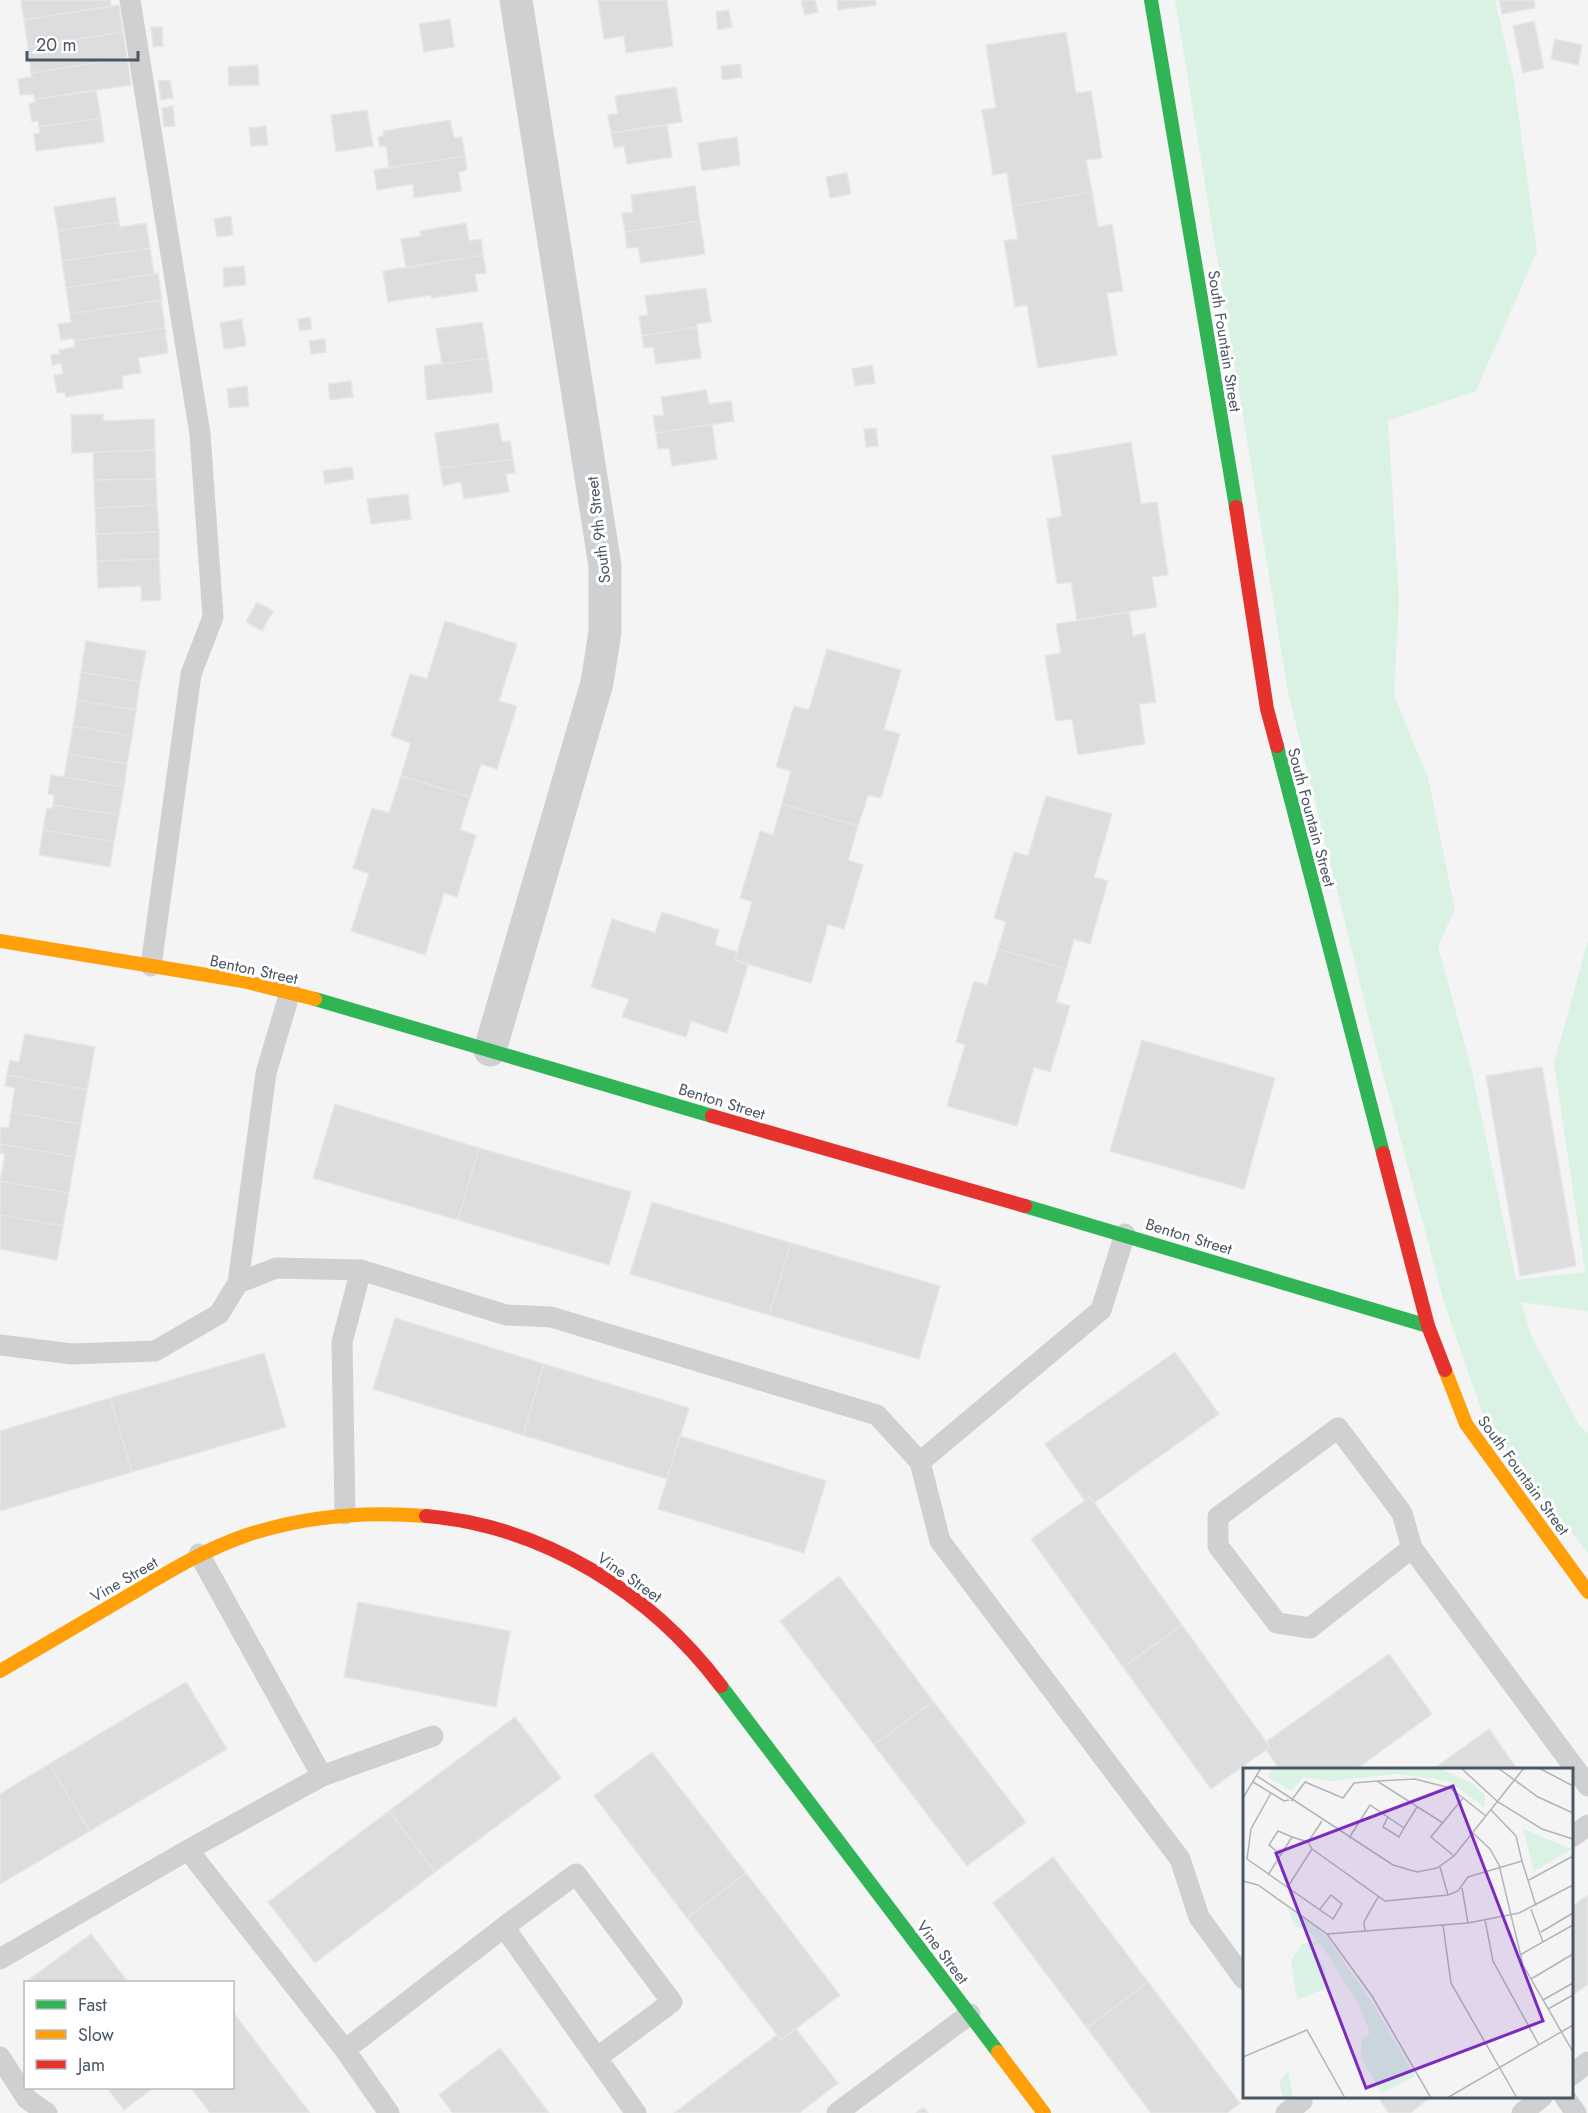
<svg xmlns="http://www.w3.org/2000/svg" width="1588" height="2113" viewBox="0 0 1588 2113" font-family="Jost,sans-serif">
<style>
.green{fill:#d9f2e3}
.building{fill:#ddddde;stroke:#e5e6e7;stroke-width:1.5}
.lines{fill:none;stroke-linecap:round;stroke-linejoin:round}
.lane{stroke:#ced0d2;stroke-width:21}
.street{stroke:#ced0d2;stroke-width:33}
.fast{stroke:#30b455;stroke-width:14}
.slow{stroke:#ff9f0a;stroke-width:14}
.jam{stroke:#e5322d;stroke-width:14}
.labels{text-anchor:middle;stroke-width:6;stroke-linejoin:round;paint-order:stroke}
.street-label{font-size:16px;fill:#4a5661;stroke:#fff}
.inset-road{fill:none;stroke:#b0b5b9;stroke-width:1.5}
.view{fill:#7b2cbf;fill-opacity:0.15;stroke:#7b2cbf;stroke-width:3}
.inset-edge{fill:none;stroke:#4a5661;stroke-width:3}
</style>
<rect width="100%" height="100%" fill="#f4f4f4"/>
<path class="green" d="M1175,0H1495L1514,81L1537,251L1476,391L1388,421L1399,600L1394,696L1428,777L1455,909L1438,946L1471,1067L1516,1280L1585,1272L1554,1063L1588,941V1311L1521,1302L1531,1335L1580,1427L1588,1433V1553L1516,1463L1482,1412L1444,1302L1373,1036L1288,692Z"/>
<path class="building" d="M21,0H110L111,6L24,20Z
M598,0H667L673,46L626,53L624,36L604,39Z
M801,0H815L818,12L805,15Z
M837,0H875L876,5L838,10Z
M1499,0H1534L1535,8L1502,14Z
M119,5L123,32L28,47L24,20Z
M729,10L732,27L718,30L716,12Z
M450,19L454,47L424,52L419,24Z
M1534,21L1544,68L1523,73L1513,26Z
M151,27H162L163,46L153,47Z
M123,32L127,58L31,73L28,47Z
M1066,32L1076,93L1091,91L1102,158L1086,160L1092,192L1012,206L1007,173L993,175L982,110L996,108L986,45Z
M1555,39L1582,45L1578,65L1551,59Z
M127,58L131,85L35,99L34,94L20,95L18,79L32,77L31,73Z
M740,64L742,77L722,80L721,66Z
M258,65L259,85L229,86L228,67Z
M170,80L173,98L161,100L158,81Z
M676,87L682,122L611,133L608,115L618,114L615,96Z
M96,91L101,118L39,127L38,121L32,122L29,104L35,102V99Z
M173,106L175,126L164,127L162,108Z
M367,110L373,146L336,152L331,115Z
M101,118L104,142L36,151L34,134L40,133L39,127Z
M450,120L454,138L462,137L465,156L389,168L386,146L380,147L378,137L384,136L383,131Z
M667,125L672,157L627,164L624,146L614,148L611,133Z
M266,126L268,145L251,146L249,128Z
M737,137L740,165L702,171L698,143Z
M465,156L467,170L459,172L461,191L414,198L413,184L377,190L374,170Z
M847,173L851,194L830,198L826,177Z
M695,186L700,221L625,232L622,213L633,212L631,195Z
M1092,192L1098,227L1112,224L1123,291L1107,293L1117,355L1038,368L1027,305L1015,307L1004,241L1018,239L1012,206Z
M115,197L119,222L58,231L54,207Z
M231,216L233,235L217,237L214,219Z
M700,221L705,254L641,263L638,247L627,248L625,232Z
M119,222L120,227L146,223L150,248L62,261L58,231Z
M466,223L469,241L481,239L483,255L406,268L401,239L421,236L420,231Z
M150,248L154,274L66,288L62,261Z
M483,255L486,273L475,274L478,291L432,298L431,295L388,302L383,271Z
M244,266L246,285L224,287L223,268Z
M158,273L162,300L70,314L66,288Z
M706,288L711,322L697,324V327L642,336L639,316L648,315L645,296Z
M161,300L165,328L74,341V338L61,340L58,324L71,322L70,314Z
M310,317L312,329L300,331L298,319Z
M242,319L246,346L224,349L220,323Z
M482,322L488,358L442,364L436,329Z
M697,327L701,358L656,364L653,347L644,348L642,336Z
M165,328L168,353L138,358L141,373L122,376L123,388L66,397L65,392L57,393L54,375L63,374L61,363L52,365L51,355L60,354L59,350L75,347L74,341Z
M325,339L326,352L311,354L309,341Z
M488,358L493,392L427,400L424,366Z
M872,365L875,383L855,386L852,369Z
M351,381L353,397L330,400L328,384Z
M247,386L249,406L229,408L227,389Z
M706,390L709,404L731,401L734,421L656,433L653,416L664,415L661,397Z
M103,414V421L154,419L155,450L72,453L71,415Z
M498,423L502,442L510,441L513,459L440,468L435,433Z
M712,424L717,459L672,466L669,448L658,449L656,433Z
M876,428L878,446L866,447L864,429Z
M1131,442L1141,504L1157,502L1168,575L1152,577L1157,607L1077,620L1071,582L1057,584L1047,519L1062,516L1052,456Z
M155,450L156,479L94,480L93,452Z
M513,459L515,473L506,474L509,492L464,499L461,482L443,486L440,468Z
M352,467L354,479L325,484L323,471Z
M156,479L157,505L95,508L94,480Z
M408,494L411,519L371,524L367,499Z
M157,505L159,532L96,534L95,508Z
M159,532V559L97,561L96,534Z
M159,559L161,600L142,601L141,586L98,588L97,561Z
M257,602L273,611L262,631L246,622Z
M1129,612L1133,636L1145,633L1156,702L1139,704L1145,744L1078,755L1072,719L1056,721L1045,656L1061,653L1056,624Z
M445,621L517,644L499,701L517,706L497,769L481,764L470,797L401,776L411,743L391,736L410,674L427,679Z
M86,641L146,651L140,682L81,672Z
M827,649L901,670L884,729L900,734L881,798L868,795L858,826L782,804L791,771L776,767L794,706L809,710Z
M81,672L140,682L136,710L77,700Z
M77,700L136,710L132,736L73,726Z
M73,726L132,736L127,764L68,754Z
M68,754L127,764L124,787L64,777Z
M51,775L124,787L119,815L53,805L54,795L48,794Z
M401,776L470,797L460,830L476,835L457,897L444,893L425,955L351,931L369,874L353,868L372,808L389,813Z
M1046,796L1112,814L1094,877L1108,881L1090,944L1074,939L1066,969L998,949L1006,922L994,918L1014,852L1028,856Z
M782,804L858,826L848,860L863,865L844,929L828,924L811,983L735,960L752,902L740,898L760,831L773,835Z
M53,805L119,815L114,842L43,830L47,808L52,809Z
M43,830L114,842L110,867L39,855Z
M662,912L719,930L715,945L738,952L735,960L748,965L727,1033L691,1021L686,1037L622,1017L629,999L591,987L612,919L655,933Z
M998,949L1066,969L1056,1002L1070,1006L1050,1072L1034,1067L1017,1126L947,1106L965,1045L956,1042L974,981L987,985Z
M25,1034L95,1047L87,1090L7,1075L10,1060L19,1062Z
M1142,1040L1275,1078L1244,1189L1110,1151Z
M1542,1067L1576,1266L1520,1276L1486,1076Z
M7,1075L87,1090L81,1124L11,1112L15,1088L5,1086Z
M335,1104L479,1148L458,1220L313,1178Z
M11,1112L81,1124L75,1157L0,1144V1127L9,1128Z
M0,1144L75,1157L69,1193L0,1181L5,1154L0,1153Z
M479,1148L631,1192L609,1265L458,1220Z
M0,1181L69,1193L63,1226L0,1215Z
M652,1202L791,1243L769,1315L630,1274Z
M0,1215L63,1226L57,1260L0,1249Z
M791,1243L940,1286L919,1359L769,1315Z
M395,1318L544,1364L523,1435L373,1389Z
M1175,1352L1219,1414L1094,1503L1090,1497L1085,1501L1045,1444Z
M264,1353L286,1427L132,1472L110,1398Z
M544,1364L689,1408L667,1479L523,1435Z
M110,1398L132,1472L0,1511V1431Z
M680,1436L826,1481L804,1553L658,1509Z
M1090,1497L1182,1625L1123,1667L1031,1539Z
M839,1576L933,1701L874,1745L780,1621Z
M358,1602L510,1631L496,1707L344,1677Z
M1182,1625L1270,1747L1211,1789L1123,1667Z
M1389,1654L1432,1714L1355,1770H1280L1266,1750L1270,1747L1266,1742Z
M186,1682L227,1749L90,1831L49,1764Z
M933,1701L1026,1822L967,1866L874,1745Z
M515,1717L561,1778L435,1872L389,1811Z
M1489,1729L1518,1770H1432Z
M652,1752L746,1873L687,1918L594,1796Z
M49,1764L90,1831L0,1884V1794Z
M389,1811L435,1872L315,1963L268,1902Z
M1053,1857L1148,1982L1087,2028L993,1903Z
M746,1873L840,1995L781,2040L687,1918Z
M1588,1895V1984L1572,1996V1907Z
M91,1934L128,1982H26Z
M1148,1982L1240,2103L1227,2113H1151L1087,2028Z
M232,2011L310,2113H210L191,2088H232Z
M796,2029L838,2083L799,2113H674L777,2035L781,2040Z
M500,2048L549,2113H453L439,2095Z
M107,2088H153L124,2110Z
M1377,2096H1432L1410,2113H1389Z
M923,2107L928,2113H916Z"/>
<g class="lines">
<path class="lane" d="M130,0L200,434L213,617L191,674L151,966
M238,1283L266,1073L290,992
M0,1345L72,1354L155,1351L219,1314L238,1283L276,1268L361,1270L506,1315L551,1317L877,1415L920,1462L940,1541L1180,1859L1199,1917L1244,1979
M920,1462L1101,1310L1125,1234
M345,1514L342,1342L361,1270
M1412,1548L1310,1628L1277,1623L1218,1546V1517L1338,1428L1402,1513L1412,1548L1588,1786
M322,1776L433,1736
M1572,1837L1588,1825
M188,1850L345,2050L389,2113
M504,1927L576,1874L672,2002L598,2057
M0,1959L188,1850L322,1776L199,1554
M345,2050L504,1927L636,2113
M0,2057L27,2099L47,2113
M1572,2075L1588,2062
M1564,2096L1576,2113
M837,2113L970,2014
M1286,2113L1302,2101L1301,2096
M1522,2113L1543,2096"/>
<path class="street" d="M490,1050L597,683L605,632V566L516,0"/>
<path class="fast" d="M1151,0L1236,507
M1277,746L1383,1153
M315,999L712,1116
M1025,1206L1428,1326
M721,1686L998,2052"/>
<path class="slow" d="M0,941L243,981L315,999
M1445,1370L1466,1424L1588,1592
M0,1671C42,1646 84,1622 126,1597C165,1574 203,1550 247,1535C305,1516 366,1511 426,1516
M998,2052L1044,2113"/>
<path class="jam" d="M1236,507L1267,709L1277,746
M712,1116L1025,1206
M1383,1153L1428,1326L1445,1370
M426,1516C544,1526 651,1593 721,1686"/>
</g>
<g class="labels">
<g class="street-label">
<text transform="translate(1225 341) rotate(81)" y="6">South Fountain Street</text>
<text transform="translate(598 530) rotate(-97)" y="6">South 9th Street</text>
<text transform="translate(1312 817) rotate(75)" y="6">South Fountain Street</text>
<text transform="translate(254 969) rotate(12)" y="6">Benton Street</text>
<text transform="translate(722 1101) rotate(17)" y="6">Benton Street</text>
<text transform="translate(1189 1236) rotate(17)" y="6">Benton Street</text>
<text transform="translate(1524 1475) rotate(54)" y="6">South Fountain Street</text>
<text transform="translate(630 1577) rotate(35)" y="6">Vine Street</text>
<text transform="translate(124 1579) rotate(-30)" y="6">Vine Street</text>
<text transform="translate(943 1952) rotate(53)" y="6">Vine Street</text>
</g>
</g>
<g transform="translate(1243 1768)">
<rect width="330" height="330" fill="#f4f4f4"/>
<path d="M28,0H196L230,16L242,28L241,39L207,14L187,10L152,6L89,13L60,9L48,23L25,9ZM280,61L296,68L329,81L291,103ZM45,141L69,155L84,169L127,231L172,308L139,325L118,290L119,272L127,265L115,235L77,175L69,179L82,201L83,220L54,232L48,192L59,176L75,173L63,161L53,159ZM45,302L50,330H40L36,314Z" fill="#d9f2e3"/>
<path class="inset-road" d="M218,0L255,34L299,61L330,71M255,0L295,29L330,45M296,0L330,18M14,8L150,97L174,104L194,100L211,88L281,0M135,13L172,11L207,20L220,30M10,14L41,33L46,32M28,25L8,61L4,91L90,151L99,136L88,127L77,141M0,30L18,0M48,33L62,14L100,30L111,15L134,13L200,55M145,49L140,59L156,69L161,60M230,65L247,81L256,97L280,197L330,284M106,70L127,37L161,60L174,39M69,81L142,133L205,127L215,123L225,109L279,93L273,68L248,42M38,87L26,77L35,63L49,69M211,88L188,69L220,30L243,48M279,93L293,138M197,99L205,127M25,107L49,69L65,74M286,112L330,88M0,113L15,117L84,166L129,228L188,330M44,120L69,81L65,74L79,53M219,120L225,155M288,141L300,174M242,152L250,193L296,277M200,157L208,215L274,330M122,163L121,154L135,129M298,164L330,145M84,166L225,155L276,145L330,117M277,187L330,157M288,211L330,186M300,232L330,215M305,241L330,227M0,289L64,262L102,330M204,330L330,257"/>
<path class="view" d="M210,18L300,253L123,320L33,85Z"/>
<rect width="330" height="330" class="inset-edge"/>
</g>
<rect x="24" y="1981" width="210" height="108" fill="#ffffff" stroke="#b7bbc0" stroke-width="1.5"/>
<rect x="36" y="2000" width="30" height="9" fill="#30b455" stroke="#b7bbc0" stroke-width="1.5"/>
<text x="78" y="2011" font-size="18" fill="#4a5661">Fast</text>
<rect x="36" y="2030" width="30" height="9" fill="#ff9f0a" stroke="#b7bbc0" stroke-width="1.5"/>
<text x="78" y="2041" font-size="18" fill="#4a5661">Slow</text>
<rect x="36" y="2060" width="30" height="9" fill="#e5322d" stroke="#b7bbc0" stroke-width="1.5"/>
<text x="78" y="2071" font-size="18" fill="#4a5661">Jam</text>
<path d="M27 51v9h111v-9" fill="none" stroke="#4a5661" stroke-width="3"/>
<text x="36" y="51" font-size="18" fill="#4a5661" stroke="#ffffff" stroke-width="4.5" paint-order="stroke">20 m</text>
</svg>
